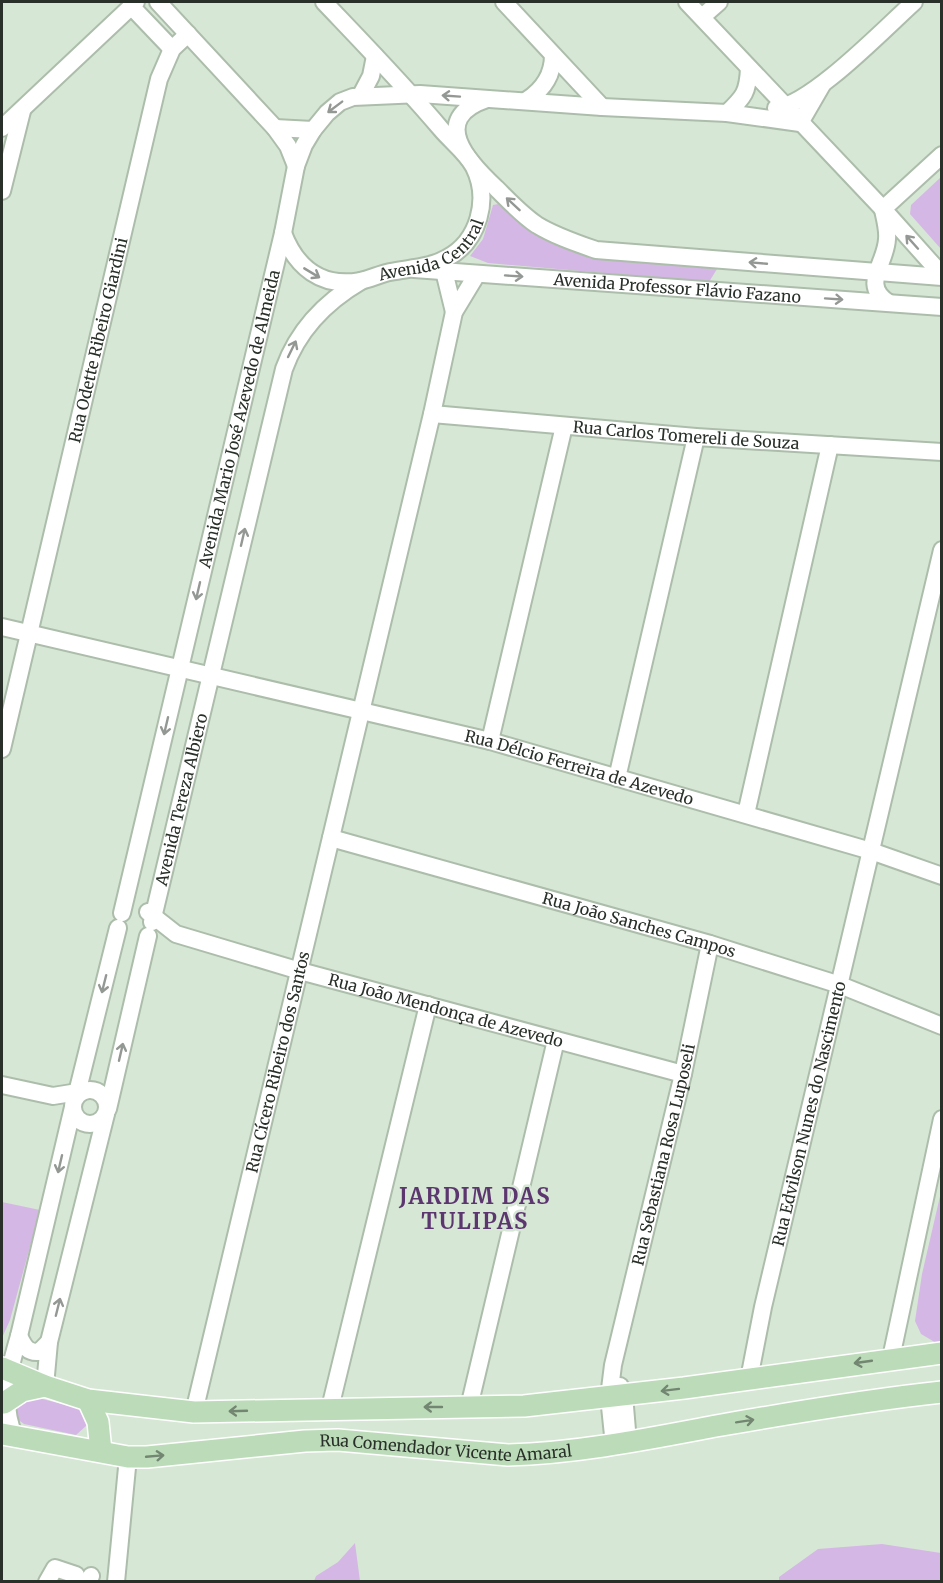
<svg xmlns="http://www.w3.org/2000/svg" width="943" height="1583" viewBox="0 0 943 1583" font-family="Merriweather,serif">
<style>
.green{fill:#d5b7e6}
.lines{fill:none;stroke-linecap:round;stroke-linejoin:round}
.minor-casing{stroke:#adbdab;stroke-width:20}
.major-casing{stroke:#fff;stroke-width:24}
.minor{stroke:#fff;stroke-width:16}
.major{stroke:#bcdcb9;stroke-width:21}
.oneway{stroke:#949894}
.oneway2{stroke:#728671}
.labels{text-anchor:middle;stroke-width:5;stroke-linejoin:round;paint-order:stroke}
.street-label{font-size:16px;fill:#293029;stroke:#d7e7d5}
.district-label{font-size:22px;font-weight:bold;letter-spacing:1.5px;fill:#5c376f;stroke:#d7e7d5}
</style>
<rect width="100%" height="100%" fill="#d7e7d5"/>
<path class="green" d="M941,177V249L910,214L911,205Z
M498,204L519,222L548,240L593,259L717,269L709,282L488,263L470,256L483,239L493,205Z
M941,1192V1343L938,1344L921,1334L915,1321L922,1274Z
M2,1202L40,1210L10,1320L2,1338Z
M31,1396L81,1409L87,1418L86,1426L76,1435L24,1424L13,1416L12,1409Z
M355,1543L360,1581H314L316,1576L338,1562Z
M882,1544L941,1553V1581H779V1577L818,1549Z"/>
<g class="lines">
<defs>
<g id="minor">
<path d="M158,2L275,128L288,146L296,166"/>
<path d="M504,2L602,107"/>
<path d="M687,2L883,209L942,275"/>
<path d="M131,6L172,49"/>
<path d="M702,17L719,2"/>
<path d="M361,95L371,76L375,56"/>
<path d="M487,99C428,119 468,162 496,188C509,201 522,215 537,225C555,236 576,243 596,250L942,277"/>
<path d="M527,100C544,89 553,75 553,55"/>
<path d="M776,108C811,105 885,28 914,2"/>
<path d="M727,113C744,97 748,92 749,68"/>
<path d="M2,128L136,2"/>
<path d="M275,128L313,130"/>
<path d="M2,191L22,111"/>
<path d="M883,209L942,155"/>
<path d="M883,210C885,219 888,230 887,239C886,264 860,285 889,303"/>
<path id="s1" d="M283,233C296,267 321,288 360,281C370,279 380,274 390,272C410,268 430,268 447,258C479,241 490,199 474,167C467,153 451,141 441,129C404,85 364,44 324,2"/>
<path id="s2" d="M414,269L942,307"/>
<path d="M444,271L454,312"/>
<path id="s3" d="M432,414L696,437L942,452"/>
<path id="s4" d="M2,627L490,741L871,851L942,876"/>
<path d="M490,741L564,426"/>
<path id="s5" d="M2,749L159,79L172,49L188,34"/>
<path d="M617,778L696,437"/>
<path d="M746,814L830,445"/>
<path id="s6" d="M331,838L710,944L840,985L942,1026"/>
<path id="s7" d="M148,912L176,934L300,971L683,1074"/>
<path id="s8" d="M122,913L283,233L296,166L304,145L313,130L327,113L340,102L353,97L420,94L602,107L727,113L800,123L822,85"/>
<path id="s9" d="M152,922L284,369C298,330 325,302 361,281"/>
<path d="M2,1085L53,1096L84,1091"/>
<circle cx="90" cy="1107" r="17"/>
<path d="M76,1097L118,928"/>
<path d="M108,1109L148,936"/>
<path d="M19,1336C24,1346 27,1353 39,1352L49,1342"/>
<path d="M891,1358L942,1119"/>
<path id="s10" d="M749,1379L763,1307L942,550"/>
<path d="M45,1386L49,1342L106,1114"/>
<path d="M620,1386L624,1395L628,1442"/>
<path d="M469,1407L556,1040"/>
<path d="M330,1408L428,1005"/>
<path id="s11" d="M194,1412L432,414L454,312L477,274"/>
<path d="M14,1435C0,1402 9,1370 19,1336L73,1107"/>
<path id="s12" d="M614,1445L609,1397L613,1365L683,1074L710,944"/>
<path d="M47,1582L55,1568L76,1575L73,1582"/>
<path d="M88,1582L91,1576"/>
<path d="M116,1582L128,1457"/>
</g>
<g id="major">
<path d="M2,1368L45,1386L88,1400L194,1412L524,1406L684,1388L942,1353"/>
<path d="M88,1400L98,1422L101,1451"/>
<path d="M4,1403L22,1391L45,1386"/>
<path id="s13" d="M2,1434L128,1457H147L305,1441L338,1440L508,1455C578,1453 647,1439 716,1426C790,1413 866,1400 942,1392"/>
</g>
</defs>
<use href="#minor" class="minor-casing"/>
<use href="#major" class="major-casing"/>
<use href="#minor" class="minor"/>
<use href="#major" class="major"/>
</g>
<defs><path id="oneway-shaft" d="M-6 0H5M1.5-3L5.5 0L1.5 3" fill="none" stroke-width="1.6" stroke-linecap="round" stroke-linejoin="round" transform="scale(1.5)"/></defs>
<g class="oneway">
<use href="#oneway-shaft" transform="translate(451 96) rotate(-176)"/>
<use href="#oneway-shaft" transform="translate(335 107) rotate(143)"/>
<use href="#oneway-shaft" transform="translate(513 204) rotate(-137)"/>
<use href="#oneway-shaft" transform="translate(912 242) rotate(-132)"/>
<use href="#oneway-shaft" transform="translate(758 263) rotate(-175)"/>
<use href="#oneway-shaft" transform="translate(312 273) rotate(31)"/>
<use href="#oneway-shaft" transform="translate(514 276) rotate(4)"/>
<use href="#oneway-shaft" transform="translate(834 299) rotate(4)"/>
<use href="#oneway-shaft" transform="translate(292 349) rotate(-64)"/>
<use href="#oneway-shaft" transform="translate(243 537) rotate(-77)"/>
<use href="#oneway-shaft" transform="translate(198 591) rotate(103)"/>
<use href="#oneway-shaft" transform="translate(166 726) rotate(103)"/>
<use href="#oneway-shaft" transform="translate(104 984) rotate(104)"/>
<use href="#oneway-shaft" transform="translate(121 1052) rotate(-77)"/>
<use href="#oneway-shaft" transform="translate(60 1164) rotate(103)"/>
<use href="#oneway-shaft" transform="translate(58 1307) rotate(-76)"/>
</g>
<g class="oneway2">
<use href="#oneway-shaft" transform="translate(863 1362) rotate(172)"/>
<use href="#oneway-shaft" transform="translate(670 1390) rotate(173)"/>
<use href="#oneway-shaft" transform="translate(433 1407) rotate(180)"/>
<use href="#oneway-shaft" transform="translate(238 1411) rotate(178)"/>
<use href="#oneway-shaft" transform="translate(745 1421) rotate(-9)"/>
<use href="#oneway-shaft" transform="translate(155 1456) rotate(-5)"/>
</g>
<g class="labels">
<g class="street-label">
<text dy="6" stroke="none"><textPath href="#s1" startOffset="180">Avenida Central</textPath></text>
<text dy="6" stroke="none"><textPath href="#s2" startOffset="264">Avenida Professor Flávio Fazano</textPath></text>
<text dy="6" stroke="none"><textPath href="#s5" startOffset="420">Rua Odette Ribeiro Giardini</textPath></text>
<text dy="6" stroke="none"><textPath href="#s8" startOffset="508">Avenida Mario José Azevedo de Almeida</textPath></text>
<text dy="6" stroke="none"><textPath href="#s3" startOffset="255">Rua Carlos Tomereli de Souza</textPath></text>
<text dy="6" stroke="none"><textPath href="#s4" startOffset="594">Rua Délcio Ferreira de Azevedo</textPath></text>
<text dy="6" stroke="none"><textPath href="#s9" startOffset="126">Avenida Tereza Albiero</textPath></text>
<text dy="6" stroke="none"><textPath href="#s6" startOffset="320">Rua João Sanches Campos</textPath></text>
<text dy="6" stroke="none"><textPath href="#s7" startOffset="316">Rua João Mendonça de Azevedo</textPath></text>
<text dy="6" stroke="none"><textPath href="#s11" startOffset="360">Rua Cícero Ribeiro dos Santos</textPath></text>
<text dy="6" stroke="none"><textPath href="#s10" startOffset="272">Rua Edvilson Nunes do Nascimento</textPath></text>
<text dy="6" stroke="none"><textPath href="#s12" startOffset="297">Rua Sebastiana Rosa Luposeli</textPath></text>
<text dy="6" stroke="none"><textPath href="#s13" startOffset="447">Rua Comendador Vicente Amaral</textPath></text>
</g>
<g class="district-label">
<text x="475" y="1204">JARDIM DAS<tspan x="475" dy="25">TULIPAS</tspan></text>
</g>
</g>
<rect width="943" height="1583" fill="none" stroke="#293029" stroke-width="6"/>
</svg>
